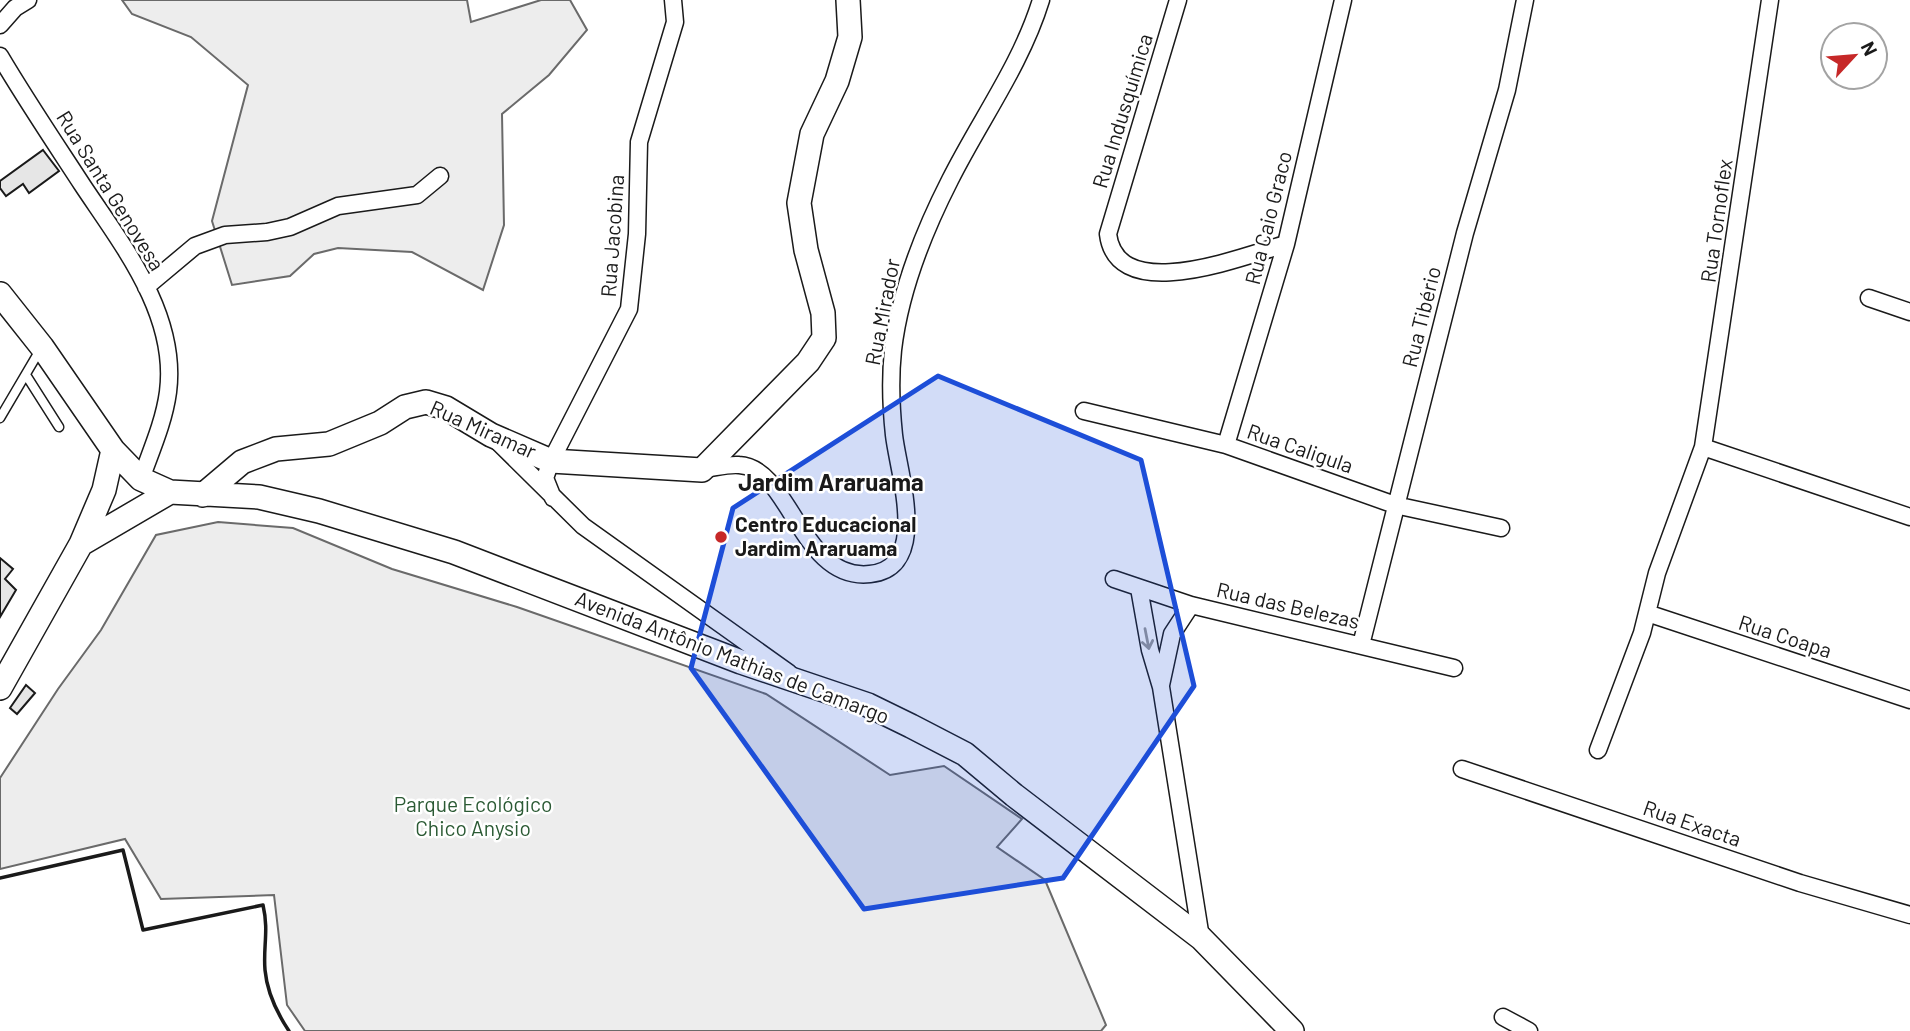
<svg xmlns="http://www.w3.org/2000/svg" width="1910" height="1031" viewBox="0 0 1910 1031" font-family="Barlow,sans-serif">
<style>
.built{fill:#ededed;stroke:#6a6a6a;stroke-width:2}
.building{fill:#e6e6e6;stroke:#1a1a1a;stroke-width:2}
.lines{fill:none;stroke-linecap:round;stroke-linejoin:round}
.lane-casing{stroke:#1a1a1a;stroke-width:11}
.street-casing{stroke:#1a1a1a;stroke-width:19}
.secondary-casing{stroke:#1a1a1a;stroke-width:26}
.lane{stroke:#fff;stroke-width:8}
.street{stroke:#fff;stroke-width:16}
.secondary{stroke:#fff;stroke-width:23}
.wall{stroke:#1a1a1a;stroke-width:3.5}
.oneway{stroke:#989898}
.marked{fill:#1d4ed8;fill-opacity:0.2;stroke:#1d4ed8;stroke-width:5;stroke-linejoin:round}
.poi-dot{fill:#c62828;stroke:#fff;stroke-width:2.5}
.labels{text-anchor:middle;stroke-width:5;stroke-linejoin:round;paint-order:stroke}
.street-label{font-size:21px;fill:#1a1a1a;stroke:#fff}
.poi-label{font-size:21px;font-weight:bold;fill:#1a1a1a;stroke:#fff;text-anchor:start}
.park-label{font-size:21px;fill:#2b5a34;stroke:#fff}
.quarter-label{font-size:24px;font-weight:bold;fill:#1a1a1a;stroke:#fff}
</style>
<rect width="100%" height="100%" fill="#fff"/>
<path class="built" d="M122,0H467L471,22L541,0H570L587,30L549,75L502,114L504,225L483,290L412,252L338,248L314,254L290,276L232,285L212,221L248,85L191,37L132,14Z
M218,522L293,528L392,569L517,607L766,694L890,775L944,766L1022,819L997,847L1045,880L1106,1025L1101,1031H305L287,1005L274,895L161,899L125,839L0,869V778L58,689L101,630L156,535Z"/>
<path class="building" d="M43,150L59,171L29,193L23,184L6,196L0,188V181Z
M0,558L13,569L5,579L16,590L0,617Z
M26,685L35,693L17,714L10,708Z"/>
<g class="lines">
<defs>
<path id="lane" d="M26,375L59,427
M0,418L40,350"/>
<path id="street" d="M1178,0L1108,234C1117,307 1243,256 1286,244
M0,25L15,8L28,0
M0,56C26,100 55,143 83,186C123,246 178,315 168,392C164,422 151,451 141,479
M146,287L195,246L225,235L267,232L290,227L338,206L417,195L440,176
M1869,298L1910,312
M1084,411L1226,445L1395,505L1501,528
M498,442L583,526L789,673
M1226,445L1286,244L1343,0
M1703,447L1910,517
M702,469C714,468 727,464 739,465C790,467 801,582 870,574C931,568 898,472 894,435C891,407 890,378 893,350C900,290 923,233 950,180C980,120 1021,65 1041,0
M553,498L545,478L551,461L629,309L637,234L639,142L675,22L673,0
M1114,579L1191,605L1454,668
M1139,588L1150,650L1161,687L1201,938
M1647,613L1910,700
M1361,645L1465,233L1507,90L1525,0
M1161,685L1172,634L1191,605
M1598,750L1642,633L1657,573L1703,447L1770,0
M1462,769L1800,883L1910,915
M1503,1017L1529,1031"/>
<path id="secondary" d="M0,294L42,347L113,450L141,479L170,492L259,497L319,511L454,552L741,662L868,705L911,726L965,754L1014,795L1201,938L1292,1031
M203,495L242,462L276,449L329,444L380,423L405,407L426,402L446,408L491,435L551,461L702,470L808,362L824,338L823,313L806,250L799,203L812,134L837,81L850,37L848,0
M81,544L104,490L113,450
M0,688L81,544L170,492"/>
</defs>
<use href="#lane" class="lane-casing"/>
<use href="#street" class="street-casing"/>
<use href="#secondary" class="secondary-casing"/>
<use href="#lane" class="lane"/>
<use href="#street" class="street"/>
<use href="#secondary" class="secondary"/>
<path class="wall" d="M0,878L123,850L143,930L263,905C269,931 263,946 265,970C267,992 277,1013 289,1031"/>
</g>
<defs><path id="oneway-shaft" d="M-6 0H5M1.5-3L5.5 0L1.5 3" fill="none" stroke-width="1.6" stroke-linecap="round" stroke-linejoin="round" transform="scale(1.75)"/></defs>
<use class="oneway" href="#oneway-shaft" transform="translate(1147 639) rotate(79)"/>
<path class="marked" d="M938,376L1141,460L1194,686L1063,878L864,909L691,668L733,508Z"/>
<circle class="poi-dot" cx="721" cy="537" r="7"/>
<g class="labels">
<g class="street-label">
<text transform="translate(1123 111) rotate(-73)" y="7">Rua Indusquímica</text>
<text transform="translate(110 191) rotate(58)" y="7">Rua Santa Genovesa</text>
<text transform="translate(1269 218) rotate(-76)" y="7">Rua Caio Graco</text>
<text transform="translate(1717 221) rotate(-82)" y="7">Rua Tornoflex</text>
<text transform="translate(613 236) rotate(-86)" y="7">Rua Jacobina</text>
<text transform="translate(883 312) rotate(-79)" y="7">Rua Mirador</text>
<text transform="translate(1422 317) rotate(-76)" y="7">Rua Tibério</text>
<text transform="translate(483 430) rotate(24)" y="7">Rua Miramar</text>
<text transform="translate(1300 449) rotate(19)" y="7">Rua Caligula</text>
<text transform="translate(1288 606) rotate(13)" y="7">Rua das Belezas</text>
<text transform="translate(1785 637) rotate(18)" y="7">Rua Coapa</text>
<text transform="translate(732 658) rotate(21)" y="7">Avenida Antônio Mathias de Camargo</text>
<text transform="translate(1692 824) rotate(19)" y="7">Rua Exacta</text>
</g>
<g class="poi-label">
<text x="735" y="532">Centro Educacional<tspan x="735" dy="24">Jardim Araruama</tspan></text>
</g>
<g class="park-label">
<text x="473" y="812">Parque Ecológico<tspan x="473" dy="24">Chico Anysio</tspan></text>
</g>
<g class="quarter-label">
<text x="831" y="491">Jardim Araruama</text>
</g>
</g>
<g transform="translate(1854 56) rotate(64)"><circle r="33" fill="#ffffff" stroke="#a3a3a3" stroke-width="2"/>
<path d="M0-5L12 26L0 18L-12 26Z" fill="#c62828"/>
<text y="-10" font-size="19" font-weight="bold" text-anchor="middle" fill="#1a1a1a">N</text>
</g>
</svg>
